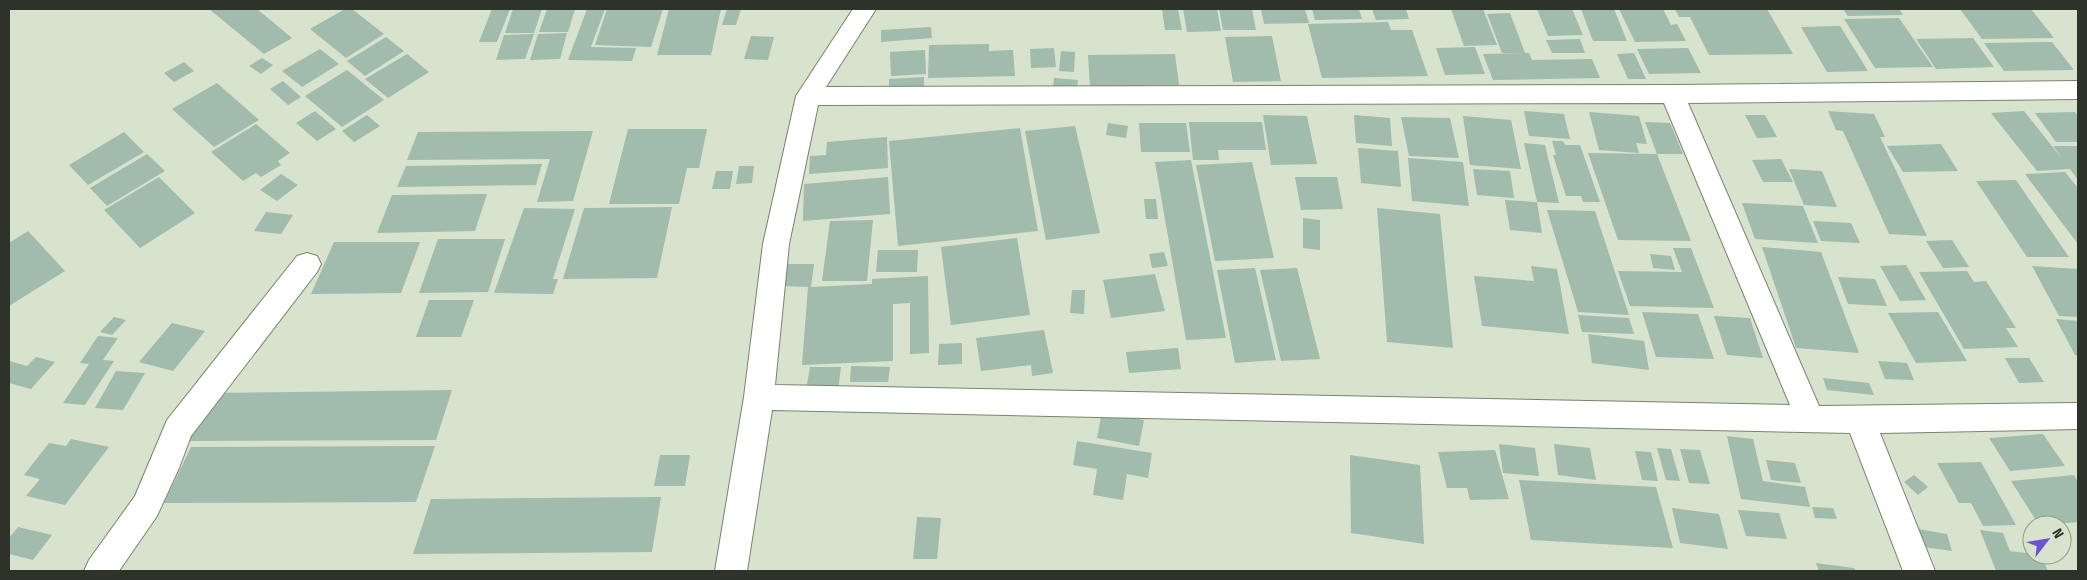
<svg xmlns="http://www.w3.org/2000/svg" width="2087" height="580" viewBox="0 0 2087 580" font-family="'Fira Sans Condensed',sans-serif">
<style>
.building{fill:#a1bbac}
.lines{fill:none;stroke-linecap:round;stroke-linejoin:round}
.minor-casing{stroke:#79846e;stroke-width:2}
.minor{fill:#fff;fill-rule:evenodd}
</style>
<rect width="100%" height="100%" fill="#d7e3cc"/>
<path class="building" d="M209,9H257L292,38L264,54Z
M345,9H352L384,34L346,58L310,29Z
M492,9H510L497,42H479Z
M513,9H542L534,33H505Z
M547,9H575L568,32H539Z
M587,9H605L591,47L636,48L632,61L568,60Z
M607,9H663L651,47L595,45Z
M669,9H721L711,55H657Z
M727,9H741L736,25H722Z
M1162,9H1178L1182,30H1165Z
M1183,9H1217L1221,31L1187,32Z
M1219,9H1252L1256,30H1223Z
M1261,9H1305L1309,23L1264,24Z
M1312,9H1359L1362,19L1315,20Z
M1372,9H1406L1409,19L1376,20Z
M1451,9H1483L1497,45L1464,46Z
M1537,9H1572L1583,35L1548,36Z
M1581,9H1614L1627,41H1593Z
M1619,9H1663L1671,25L1677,24L1686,41L1635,42Z
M1675,9H1767L1793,54L1709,55L1690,17H1679Z
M1843,9H1899L1903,15L1848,16Z
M1960,9H2031L2054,38L1982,39Z
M1510,13L1525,53H1502L1487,14Z
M1899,18L1933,67L1875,68L1844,19Z
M1388,22L1391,30H1412L1428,76L1322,78L1308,24Z
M1840,26L1868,71L1827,72L1801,27Z
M931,27L932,38L881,42V30Z
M567,33L560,59L530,60L538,34Z
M534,34L525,59L496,60L504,35Z
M751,36L774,37L768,60L744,59Z
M1272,36L1281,81L1233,82L1225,37Z
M386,37L404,51L365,76L347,61Z
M1973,38L1994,67L1936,69L1916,39Z
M1580,39L1585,53H1552L1546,40Z
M2052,42L2074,70L2004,71L1984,43Z
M989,44V51L1013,50L1015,76L928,78L929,45Z
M1475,47L1485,74L1445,75L1436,48Z
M1054,48L1056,67L1031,68L1030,49Z
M1688,48L1701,73L1649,74L1637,49Z
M320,49L339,64L302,87L282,71Z
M925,50L926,74L891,76L890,52Z
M1061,51L1075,52L1074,72L1059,71Z
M1529,53L1532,60L1592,59L1600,78L1493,80L1483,54Z
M1634,53L1646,79H1628L1617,54Z
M407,54L429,72L388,98L365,79Z
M1175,54L1179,85L1090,87L1088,55Z
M262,58L273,65L261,74L249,66Z
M184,62L194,71L174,82L164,73Z
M347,70L384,100L342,127L305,96Z
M924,77V87L889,89V79Z
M1054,78L1078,80L1077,87L1053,86Z
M283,81L301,97L288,105L270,89Z
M217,83L259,120L214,147L172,109Z
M315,111L336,129L317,141L296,123Z
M1524,111L1564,114L1570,139L1529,136Z
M1828,111L1874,114L1885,137H1880L1927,236L1889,234L1843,131L1836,130Z
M2024,111L2062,159L2053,146H2078V180L2070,169L2037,171L1991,113Z
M1589,112L1639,116L1647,144L1636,143L1639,153L1599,150Z
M2075,112L2078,116V142H2056L2035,113Z
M367,115L380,126L354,142L342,131Z
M1263,115L1307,116L1317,164L1271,165Z
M1354,115L1390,118L1392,146L1356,143Z
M1745,115H1765L1777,137L1757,138Z
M1463,116L1511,120L1521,169L1470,165Z
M1401,117L1450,118L1459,158L1409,156Z
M1189,122H1262L1266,150H1218L1219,160H1193Z
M1645,122L1670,123L1683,154H1657Z
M1108,123L1128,126L1126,138L1106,135Z
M1139,123H1186L1190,152H1141Z
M256,124L290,153L278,161L281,165L261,177L256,173L243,181L211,152Z
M1075,126L1100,233L1046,240L1025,131Z
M1020,128L1038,231L898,246L889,141Z
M628,129H707L699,168H687L679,204H609Z
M593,131L573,201L537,202L550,159L407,160L418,132Z
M124,132L144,152L88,185L69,165Z
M887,137L888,168L809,174L810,156L826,155L827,142Z
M1552,141H1563L1565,145H1580L1600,202H1583L1581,196H1566L1553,155H1556Z
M1524,143L1545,145L1559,203L1537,202Z
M1941,144L1958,171L1903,172L1887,146Z
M1358,148L1398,151L1401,187L1361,183Z
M1588,153L1657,154L1691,241L1618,240Z
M147,154L165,171L107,206L90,188Z
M1408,158L1463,162L1469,206L1412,201Z
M1781,159L1793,182H1763L1752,160Z
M1191,160L1226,338L1186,340L1155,162Z
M1252,162L1274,258L1215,261L1196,165Z
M542,164L536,185L397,187L406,166Z
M739,166H754L752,183L736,184Z
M1473,169L1510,171L1514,198L1477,195Z
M1789,169L1822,171L1837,207L1804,205Z
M716,171H733L730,189H712Z
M2065,172L2078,188V244L2025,174Z
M281,174L298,185L277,201L260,190Z
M159,177L195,213L140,248L104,210Z
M888,177L890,214L803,221L804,184Z
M1295,177H1337L1343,209L1301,210Z
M2016,180L2069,257H2027L1976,181Z
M487,194L475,231L377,233L392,195Z
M1144,199H1156L1158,219H1146Z
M1505,200L1537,202L1542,233L1510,230Z
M1742,203L1803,206L1818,243L1755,239Z
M672,207L657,278L563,279L584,208Z
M524,208L575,209L553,279H558L553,294L494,293Z
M1377,208L1440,214L1453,348L1387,342Z
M1547,210L1595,211L1629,315L1578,312Z
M266,212L293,215L281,234L254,231Z
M1303,218L1320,220V250L1303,248Z
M873,220L867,281H822L830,221Z
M1813,221L1851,223L1860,243L1821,241Z
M28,231L65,271L9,306V243Z
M1017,238L1030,315L951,325L941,247Z
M438,239H505L488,292L419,293Z
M1952,240L1969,267L1943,268L1926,241Z
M334,242H420L401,293L311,294Z
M1762,247L1821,252L1859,353L1796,348Z
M1673,248H1691L1714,308L1630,306L1618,271L1682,272Z
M878,250H918L917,272H876Z
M1164,252L1168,266L1152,268L1149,254Z
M1650,254L1671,256L1675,270L1653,268Z
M783,264H814L811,287L872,284V279L928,276L929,353L910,354V303L893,304V361L802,365L808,287L779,286Z
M1906,265L1926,300L1900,301L1880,266Z
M1531,266L1557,269L1569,334L1482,326L1474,276L1534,281Z
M2032,266L2078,269V317L2059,316Z
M1255,268L1276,360L1235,363L1217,270Z
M1297,268L1320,359L1281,361L1260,270Z
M1967,271L1974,282L1986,281L2016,328H2006L2018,347L1964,349L1919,272Z
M1155,274L1165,311L1111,318L1103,280Z
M1838,277L1875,279L1887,306L1848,304Z
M1072,290H1085L1084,314L1070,313Z
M429,300H474L461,337H416Z
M1642,312L1698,314L1714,359L1656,357Z
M1938,312L1967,361L1916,363L1888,313Z
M1578,315L1629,318L1634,334L1582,332Z
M1714,316L1750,318L1763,358L1727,355Z
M114,317L126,320L112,335L100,332Z
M2056,319L2078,321V356L2075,355Z
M172,323L205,331L173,371L139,362Z
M1044,330L1053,373L1032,376L1031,365L981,371L976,338Z
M1588,334L1644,341L1649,370L1592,363Z
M98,336L118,338L103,360L114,361L85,405L63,403L89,364L80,363Z
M962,343V364L938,365L939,344Z
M1178,348L1181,369L1129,373L1126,352Z
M36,357L55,362L31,389L9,383V361L27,366Z
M2005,358H2029L2044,382L2019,383Z
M1878,361L1907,363L1914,380L1885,379Z
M851,366L890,367L888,382H850Z
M810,367H841L838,390H806Z
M116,371L145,373L123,410L95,408Z
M1823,378L1869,383L1874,395L1827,390Z
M452,390L436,440L188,441L211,393Z
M1102,412L1144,420L1139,446L1097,438Z
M2043,434L2065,466L2010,471L1989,438Z
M1727,436L1753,439L1763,481L1805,487L1810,507L1741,499Z
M71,439L109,447L65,505L26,496L40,479L24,475L49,443L66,446Z
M1077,441L1152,453L1148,478L1127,474L1123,500L1093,495L1097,469L1073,465Z
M1499,444L1535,448L1539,476L1503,473Z
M1554,444L1590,448L1596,480L1558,475Z
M435,446L416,502L164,503L191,447Z
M1657,448L1671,449L1680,481L1666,480Z
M1680,449L1700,450L1710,484L1689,483Z
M1495,450L1509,499L1470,500L1467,488H1447L1438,452Z
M1635,451L1651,452L1658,481L1642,480Z
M660,455H690L685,486H654Z
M1350,455L1420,465L1424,544L1351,533Z
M1766,460L1795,463L1801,483L1771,480Z
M1981,462L2016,525L1983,526L1971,503H1959L1937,463Z
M1914,475L1928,487L1918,495L1904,482Z
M2074,475L2078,482V522L2042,525H2039L2011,481Z
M1519,480L1656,487L1673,548L1531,540Z
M661,497L652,552L413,554L431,499Z
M1812,507L1833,508L1837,519L1815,518Z
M1672,508L1719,514L1728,549L1680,543Z
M1738,510L1779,513L1787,539L1746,536Z
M917,517L941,518L937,559H913Z
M18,527L52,535L33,560L9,554V538Z
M1918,529L1947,534L1952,551L1924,547Z
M1980,530L2003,533L2010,551L2041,555L2048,571H1996Z
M1816,563L1854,568L1856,571H1819Z"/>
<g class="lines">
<defs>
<path id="minor" d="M853,9H876L826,87L1672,85L2078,81V99L1688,103L1819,406L2078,403V429L1880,433L1935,571H1903L1850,433L772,410L747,571H715L744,397L763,244L796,96ZM1664,103L1790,405L775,385L789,244L818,105Z
M307,253L317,256L321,264L317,272L191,436L179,468L157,516L119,571H84L89,560L135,496L167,420L297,256Z"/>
</defs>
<use href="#minor" class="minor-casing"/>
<use href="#minor" class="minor"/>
</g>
<rect width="2087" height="580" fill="none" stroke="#2e332a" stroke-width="20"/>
<g transform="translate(2047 540) rotate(59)"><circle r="24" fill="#d7e3cc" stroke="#939d8b"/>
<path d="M0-4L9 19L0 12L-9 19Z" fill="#6b55ce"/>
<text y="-8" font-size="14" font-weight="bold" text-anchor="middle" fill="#2e332a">N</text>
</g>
</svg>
